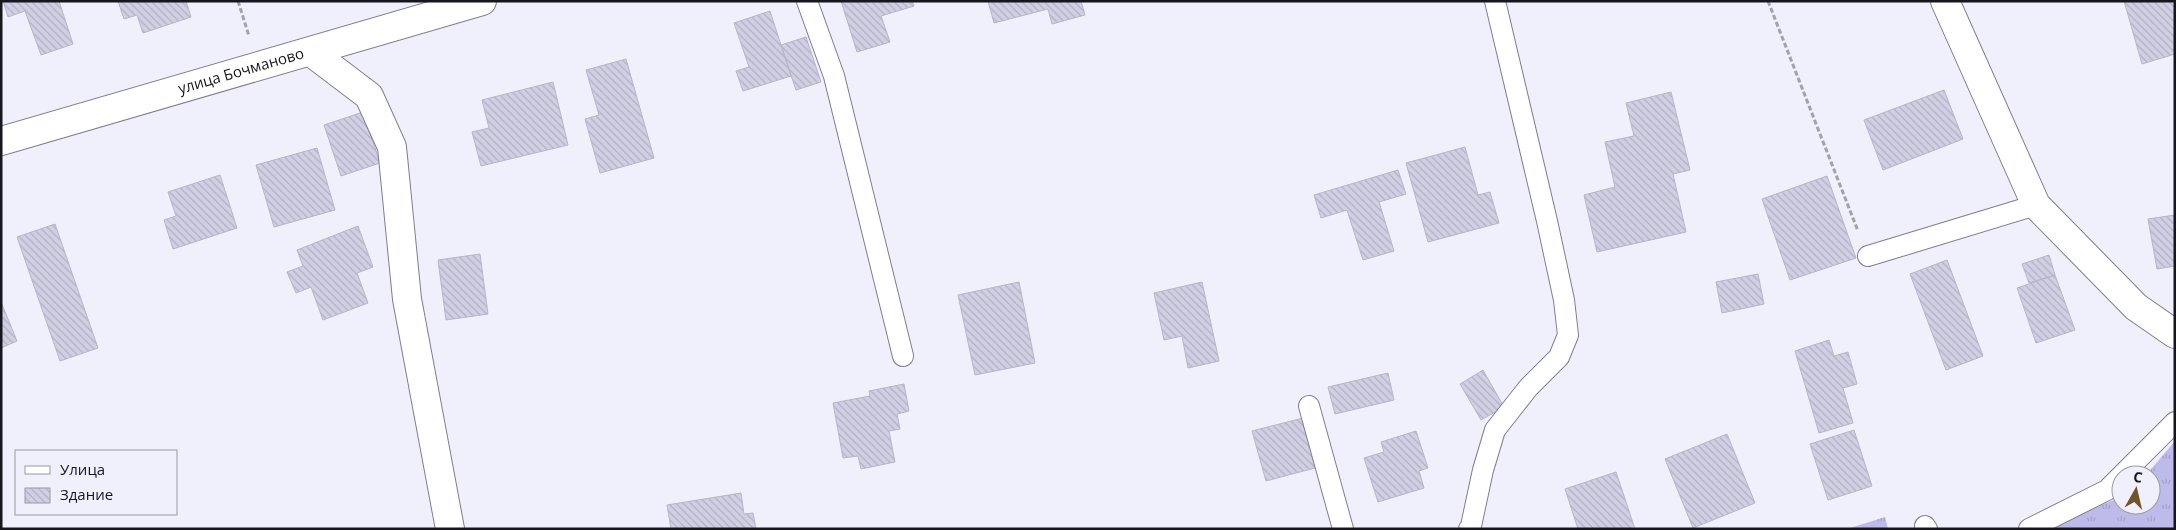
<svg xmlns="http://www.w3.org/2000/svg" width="2176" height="530" viewBox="0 0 2176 530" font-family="'Open Sans',sans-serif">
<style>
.grass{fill:url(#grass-tufts)}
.building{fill:url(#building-back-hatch);stroke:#b6b5c9}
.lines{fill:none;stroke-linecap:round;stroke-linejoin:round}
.service-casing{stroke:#7f7e91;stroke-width:22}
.minor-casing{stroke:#7f7e91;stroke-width:30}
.secondary-casing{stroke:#7f7e91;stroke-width:30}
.path{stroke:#a2a2ad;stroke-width:3;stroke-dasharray:5 2.5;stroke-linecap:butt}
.service{stroke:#fff;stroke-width:20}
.minor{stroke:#fff;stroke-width:28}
.secondary{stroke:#fff;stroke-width:28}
.labels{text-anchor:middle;stroke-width:4;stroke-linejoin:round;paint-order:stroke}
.street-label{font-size:15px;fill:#17161e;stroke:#f0f0fd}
</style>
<defs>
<pattern id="grass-tufts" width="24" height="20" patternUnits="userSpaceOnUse" patternTransform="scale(1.25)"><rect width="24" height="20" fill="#bebbeb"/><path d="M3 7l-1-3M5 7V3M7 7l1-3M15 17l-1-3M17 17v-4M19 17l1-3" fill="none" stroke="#a3a0c9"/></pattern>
<pattern id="building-back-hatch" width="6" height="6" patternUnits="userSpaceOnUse" patternTransform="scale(1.25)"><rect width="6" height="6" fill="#d0cfe4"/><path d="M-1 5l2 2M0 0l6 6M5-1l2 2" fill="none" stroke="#b2b1c3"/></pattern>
</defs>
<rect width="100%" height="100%" fill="#f0f0fd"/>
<path class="grass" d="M2175,441V529H2041L2121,497V505H2151V475H2146Z
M1885,517L1888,529H1847Z"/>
<path class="building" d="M3,1H59L73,44L41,55L25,11L8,17Z
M118,1H186L191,17L143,33L137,15L124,19Z
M841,1H912L914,6L881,16L890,42L857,52Z
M988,1H1081L1085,15L1052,24L1048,9L994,23Z
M2124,1H2175V54L2142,64Z
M770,11L791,76L743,91L736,71L749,67L734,23Z
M806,37L821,82L796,90L781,45Z
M626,59L654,158L600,173L585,119L599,115L586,70Z
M553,82L568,145L481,166L472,132L489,128L482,100Z
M1944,90L1963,139L1883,170L1864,120Z
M1671,92L1690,170L1673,174L1686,232L1597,252L1584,195L1615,187L1605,142L1634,136L1626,103Z
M363,112L380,163L341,176L324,125Z
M1465,147L1478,195L1490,192L1499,223L1428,242L1406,163Z
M317,148L335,210L274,227L256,165Z
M1398,170L1406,194L1379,202L1394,251L1363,260L1347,210L1321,218L1314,195Z
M220,175L237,228L173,249L164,220L176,216L168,192Z
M1827,176L1856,258L1790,280L1762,199Z
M2175,215V266L2157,269L2148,219Z
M55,224L98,348L60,361L17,237Z
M358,226L373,267L357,273L368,303L323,320L311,287L296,293L287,272L303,266L297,250Z
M480,254L488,314L446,320L438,260Z
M2049,255L2055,275L2029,283L2022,264Z
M1947,260L1983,356L1946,370L1910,274Z
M1758,274L1764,304L1722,313L1716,282Z
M2055,275L2075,330L2036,343L2017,288Z
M1019,282L1035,363L975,375L958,295Z
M1202,282L1219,361L1188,368L1182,336L1164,340L1154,293Z
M1,302L17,341L1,348Z
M1829,340L1834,356L1848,352L1857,384L1843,388L1853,423L1819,433L1795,351Z
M1483,370L1504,407L1481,420L1460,384Z
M1388,373L1394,400L1335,414L1328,387Z
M904,384L909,411L897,414L900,429L889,431L895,462L861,469L858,456L843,458L833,403L870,396L869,391Z
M1303,418L1315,468L1266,481L1252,431Z
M1854,430L1872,486L1828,500L1810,444Z
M1416,431L1428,468L1419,471L1424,488L1378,502L1364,458L1384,452L1381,442Z
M1727,434L1755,503L1693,528L1665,459Z
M1616,472L1635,529H1578L1565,489Z
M741,493L744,514L753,513L756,529H671L667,505Z"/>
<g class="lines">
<defs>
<path id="service" d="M807,1L834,76L903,356
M1868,256L2036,205
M1309,406L1343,529
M2122,475L2175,422
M1925,526L1927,529
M1469,529L1471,526L1483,470L1495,430L1528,388L1559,357L1568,335L1564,300L1547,221L1495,1
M2029,529L2107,490L2121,476"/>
<path id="minor" d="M1945,1L2036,205L2136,307L2175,334
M311,52L369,96L392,147L407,299L450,529"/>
<g id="secondary">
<path id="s1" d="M1,141L482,1"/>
</g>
</defs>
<use href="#service" class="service-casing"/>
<use href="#minor" class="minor-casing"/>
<use href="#secondary" class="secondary-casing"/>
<path class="path" d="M238,1L249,36
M1768,1L1858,231"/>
<use href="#service" class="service"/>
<use href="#minor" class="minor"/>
<use href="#secondary" class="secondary"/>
</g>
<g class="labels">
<g class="street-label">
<text dy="5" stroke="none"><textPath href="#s1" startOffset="250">улица Бочманово</textPath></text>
</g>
</g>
<rect width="2176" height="530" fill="none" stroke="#17161e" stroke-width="5"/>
<rect x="15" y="450" width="162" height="65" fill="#f0f0fd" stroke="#9999a4"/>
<rect x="25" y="466" width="25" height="8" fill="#ffffff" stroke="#9999a4"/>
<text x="60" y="475" font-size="15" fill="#17161e">Улица</text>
<rect x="25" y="488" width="25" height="15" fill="url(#building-back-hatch)" stroke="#9999a4"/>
<text x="60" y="500" font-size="15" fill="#17161e">Здание</text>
<g transform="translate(2136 490) rotate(8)"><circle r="24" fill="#f0f0fd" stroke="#9999a4"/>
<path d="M0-4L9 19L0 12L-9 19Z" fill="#715528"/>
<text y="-8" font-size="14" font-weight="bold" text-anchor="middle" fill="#17161e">С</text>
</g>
</svg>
